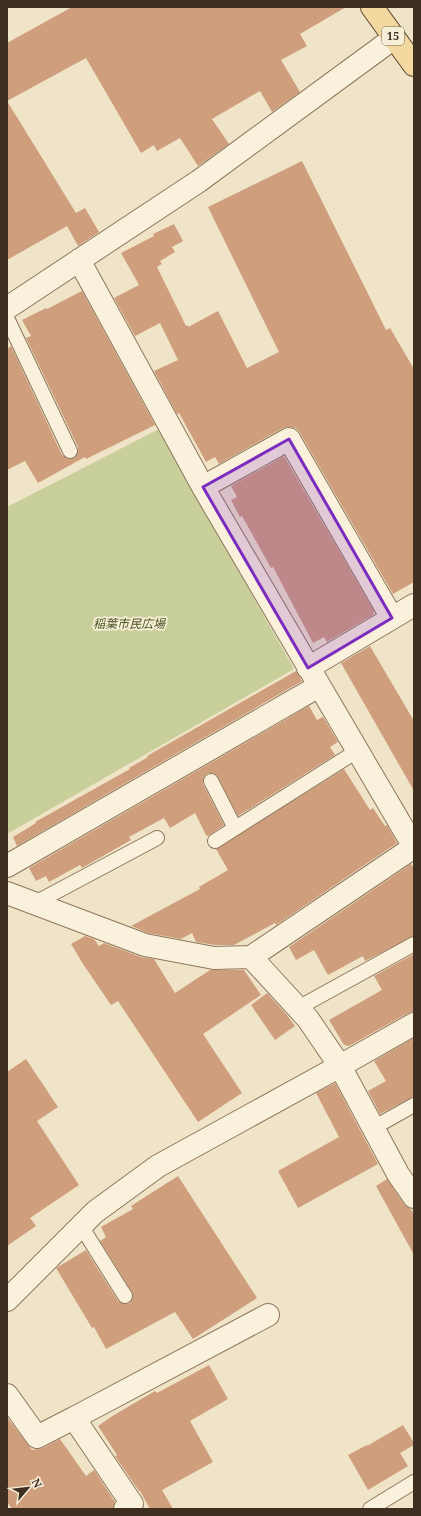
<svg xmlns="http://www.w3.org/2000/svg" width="421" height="1516" viewBox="0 0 421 1516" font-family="'Noto Serif','Noto Sans JP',serif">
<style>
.green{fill:#c9cf9b}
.building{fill:#cf9f7d}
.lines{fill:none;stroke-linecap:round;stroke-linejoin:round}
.lane-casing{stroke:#8d765c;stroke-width:16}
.street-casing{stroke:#8d765c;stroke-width:24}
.primary-casing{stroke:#5b4430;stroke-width:24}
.lane{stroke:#faf1dc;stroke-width:14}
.street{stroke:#faf1dc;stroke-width:22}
.primary{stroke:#f3d9a0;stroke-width:22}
.marked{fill:#7b2cbf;fill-opacity:0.2;stroke:#7b2cbf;stroke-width:3;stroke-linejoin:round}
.labels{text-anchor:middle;stroke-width:3.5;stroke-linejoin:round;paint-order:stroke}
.shield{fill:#f7eed8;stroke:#756857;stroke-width:1}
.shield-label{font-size:11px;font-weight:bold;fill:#3d2e20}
.park-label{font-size:12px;font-style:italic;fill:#4d5a26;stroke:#f7eed8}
</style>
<rect width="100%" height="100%" fill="#f0e4c8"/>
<path class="green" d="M159,429L294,669L7,834V507Z"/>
<path class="building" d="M72,7H346L300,34L307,46L281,60L300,92L272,112L260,91L212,119L229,144L198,166L180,138L157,151L154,145L141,153L86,58L7,101L76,213L85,208L99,232L78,246L67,226L7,260V43Z
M302,161L386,330L390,328L414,369V582L393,594L300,433L296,428L290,427L283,428L219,464L215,457L206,462L179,413L177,414L154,371L178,360L160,323L135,336L114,298L139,285L121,253L154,236L153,234L174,224L183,241L172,247L175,252L160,261L162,264L157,267L186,326L188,325V327L218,311L247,368L279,352L208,207Z
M82,291L155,425L86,459L85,457L38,483L25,461L7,470V349L11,346L62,455L69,459L74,458L78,452V447L26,338L31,336L22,320L46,308L47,309Z
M284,456L374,611L373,615L327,642L324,637L313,643L273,567L271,568L242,516L240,517L231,500L237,497L231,486Z
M370,646L414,721V791L341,663Z
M296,671L302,681L17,846L13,837L36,823L35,822L130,769L129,768L148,757L147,756Z
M309,706L317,720L323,717L338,742L330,747L335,755L238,816L218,777L212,773H208L204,777L203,784L224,825L208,836L206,835L195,813L170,828L164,818L129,837L131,840L82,868L80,865L49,882L46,876L36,881L29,868Z
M344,769L370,810L373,808L385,826L387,825L397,843L276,925L275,923L234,945H215L196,942L192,933L181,939L148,933L131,926L200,889L199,887L228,870L216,849Z
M411,864L414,868V936L365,961L363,956L328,975L314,950L296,960L289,947Z
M85,936L94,939L99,946L104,943L141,957L154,959L175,993L210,970H244L261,995L203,1034L242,1093L198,1122L118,1001L111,1005L83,964L71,944Z
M414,954V1012L408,1013L349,1046L344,1045L329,1020L382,990L374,976Z
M267,993L287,1015L295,1026L275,1040L251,1005Z
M414,1038V1096L380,1114L368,1091L386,1081L374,1061Z
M26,1059L58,1107L37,1121L79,1185L30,1218L36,1226L7,1246V1072Z
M335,1083L378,1164L298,1208L278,1171L339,1137L316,1093Z
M178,1176L257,1298L193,1339L175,1312L106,1349L94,1327L92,1328L56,1268L86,1250L118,1301L125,1304L130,1303L133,1296L132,1292L100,1241L106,1237L101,1227L133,1209L131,1206Z
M387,1179L404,1204L411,1209L414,1215V1255L376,1186Z
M209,1365L228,1399L190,1421L213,1462L162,1490L173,1509H150L140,1491H139L115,1456L117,1455L98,1426L114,1415L155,1391L157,1393Z
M7,1417L32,1450L43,1448L60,1439L86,1476L94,1470L115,1502L113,1509H12L7,1502Z
M403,1425L414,1443V1445L400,1453L408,1466L368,1490L348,1455L367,1445V1446Z"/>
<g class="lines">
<defs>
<path id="lane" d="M7,318L70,451
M211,781L235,828
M215,841L357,751
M35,903L157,838
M298,1008L414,944
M373,1128L414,1105
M81,1226L125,1296
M370,1509L414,1482"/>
<path id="street" d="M79,260L203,487L414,847
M7,308L199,181L394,38
M203,487L289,439L392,618
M308,668L414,605
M7,866L319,686
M7,893L145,945L214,958L251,957L308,1019L340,1066L398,1174L414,1197
M251,957L414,847
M7,1300L95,1212L158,1166L340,1066L414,1024
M7,1395L37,1437L74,1418L132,1504L125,1509
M74,1418L268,1315"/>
<path id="primary" d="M372,7L414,65"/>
</defs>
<use href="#lane" class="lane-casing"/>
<use href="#street" class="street-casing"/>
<use href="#primary" class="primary-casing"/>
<use href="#lane" class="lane"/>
<use href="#street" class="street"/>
<use href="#primary" class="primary"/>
</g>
<path class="marked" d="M289,439L392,618L308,668L203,487Z"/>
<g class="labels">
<rect class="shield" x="382" y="27" width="22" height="18" rx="3"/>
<g class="shield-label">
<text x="393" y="40">15</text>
</g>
<g class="park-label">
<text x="129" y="628">稲葉市民広場</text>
</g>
</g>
<rect width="421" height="1516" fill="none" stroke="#3d2e20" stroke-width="16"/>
<g transform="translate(28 1488) rotate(62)" stroke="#f7eed8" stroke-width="3" paint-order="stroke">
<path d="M0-3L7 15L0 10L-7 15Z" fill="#3d2e20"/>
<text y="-6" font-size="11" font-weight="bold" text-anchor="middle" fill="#3d2e20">N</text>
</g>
</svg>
